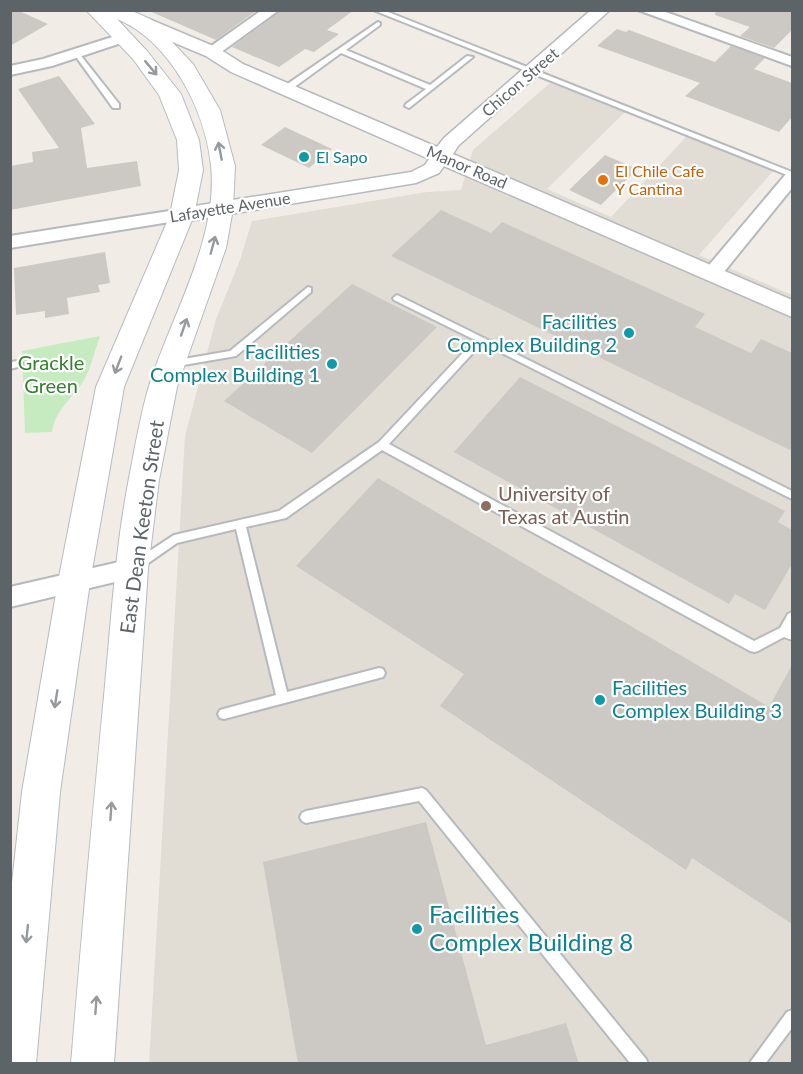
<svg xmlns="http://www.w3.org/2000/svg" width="803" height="1074" viewBox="0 0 803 1074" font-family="Lato,sans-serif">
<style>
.education{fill:#e1ddd5}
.green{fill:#c6ebc0}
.building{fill:#ccc8c3}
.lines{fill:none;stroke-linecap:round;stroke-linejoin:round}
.service-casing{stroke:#b6babe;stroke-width:4}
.minor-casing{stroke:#b6babe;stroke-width:4}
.tertiary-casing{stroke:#b6babe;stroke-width:3}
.secondary-casing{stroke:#b7bcc1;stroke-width:2}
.service{fill:#fff;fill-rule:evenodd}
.minor{fill:#fff;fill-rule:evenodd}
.tertiary{fill:#fff;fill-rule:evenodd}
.secondary{fill:#fff;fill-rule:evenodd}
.oneway{stroke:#969a9d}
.culture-dot{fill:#0f9aa8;stroke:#fff;stroke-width:2}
.food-dot{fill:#e8710a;stroke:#fff;stroke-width:2}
.education-dot{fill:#8d6e63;stroke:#fff;stroke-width:2}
.labels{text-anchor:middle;stroke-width:4.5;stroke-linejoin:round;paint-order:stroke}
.far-street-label{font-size:16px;fill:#5d6468;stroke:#fff}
.far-culture-label{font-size:16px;fill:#0d838f;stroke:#fff;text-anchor:start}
.far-food-label{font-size:16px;fill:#c56008;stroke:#fff;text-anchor:start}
.culture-label{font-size:20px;fill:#0d838f;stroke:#fff;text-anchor:end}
.park-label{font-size:20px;fill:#33812a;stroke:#fff}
.education-label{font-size:20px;fill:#785e54;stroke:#fff;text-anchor:start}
.street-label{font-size:20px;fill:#5d6468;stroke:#fff}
.near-culture-label{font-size:24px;fill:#0d838f;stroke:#fff;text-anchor:start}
</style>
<rect width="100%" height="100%" fill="#f1ede6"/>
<path class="education" d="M550,83L625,112L547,189L611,217L687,136L774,170L699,255L792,295V1063L149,1064L185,436L216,319L240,260L252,221L427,192L461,190L473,150Z"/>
<path class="green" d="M100,336C95,350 91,368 84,380C73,398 55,410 52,432L25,433L22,351Z"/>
<path class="building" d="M10,10H17L48,24L10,46Z
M147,10H257L216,40Z
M281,10H354L327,30L339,34L314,52L305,49L279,67L232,47Z
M716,10H792V30L774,48L740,36L750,27L715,15Z
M617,29L626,32L629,30L715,62L731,46L765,58L754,69L792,83V117L779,132L685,96L700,83L597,46Z
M59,76L95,124L81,128L87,168L137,161L141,186L10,210V166L33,162L32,152L59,148L18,89Z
M285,127L332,149L309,168L261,145Z
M605,155L637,169L601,205L569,190Z
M441,210L491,233L502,222L705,314L695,327L751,353L761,339L792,353V451L391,256Z
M105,252L110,283L98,285L100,292L67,298L69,314L45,318V311L16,315L14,268Z
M352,284L437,327L312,453L224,401Z
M520,377L785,511L778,522L792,530V564L765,610L735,594L729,604L454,452Z
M378,478L769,707L792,665V924L692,858L686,870L440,706L464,674L296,566Z
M426,822L486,1045L566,1023L579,1064H298L263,862Z"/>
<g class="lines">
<defs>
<path id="service" d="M373,10H383L792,172V177Z
M378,22L380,23V25L346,50L430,85L467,56L473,57L409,108L405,106L406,104L426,89L341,53L289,91H283V87Z
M74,52H78L119,104V108H113L74,54Z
M308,287L311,288V292L236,356L172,367L167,364L172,361L230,351Z
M397,295L792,491V499L482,343L389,444L754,641L780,628L788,614L792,612L791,629L792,630V640L784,637L758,651L754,652L750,651L382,450L286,518L246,527L287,692L379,668L383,669L385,673L383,677L224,719L220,718L218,714L220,710L276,695L236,529L177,543L144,566L140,568L136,566L135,563L136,560L174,535L279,511L379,442L475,340L394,300L393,298Z
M18,361L21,362L23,364L21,366L10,369V362Z
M422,788L426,790L646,1059L648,1064H631L419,801L306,823L302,821L300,817L302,813L306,811Z
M792,1010V1028L765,1064H749L787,1012Z"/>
<path id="minor" d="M262,10H279L217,55H207L205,52L207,49Z
M638,10H660L792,57V66Z
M125,33L132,37L130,40L52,66L10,75V66L43,59Z
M792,173V188L719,278H705L703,274L705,270L786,174Z
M182,209L191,215L188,219L10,248V236Z
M132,559L140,562L143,569L140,576L10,607V587Z"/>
<path id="tertiary" d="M591,10H610L458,146L453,154L792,300V317L444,166L439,173L416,183L182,222L175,220L172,215L175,210L182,208L411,172L425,165L429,159L231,72L206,56L137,27L134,23L137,19H149L218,48L243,64L437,147L444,138Z"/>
<path id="secondary" d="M130,10L150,19L193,64L220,110L235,166L233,209L226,248L177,387L159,480L148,569L114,1064H71C81,941 92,819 104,696C111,623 115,550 129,478C135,448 140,416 149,386C170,318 219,239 211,165C205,109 170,41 117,19L147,51L181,94L199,140L203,170L194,215L124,387L90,582L60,792L36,1064H10V901L22,792L58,582L96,387L170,215L179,170L177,140L159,95L133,59L87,11Z"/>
</defs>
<use href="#service" class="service-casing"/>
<use href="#minor" class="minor-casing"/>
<use href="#tertiary" class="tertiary-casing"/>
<use href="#secondary" class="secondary-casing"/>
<use href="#service" class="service"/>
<use href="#minor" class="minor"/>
<use href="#tertiary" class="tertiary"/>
<use href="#secondary" class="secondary"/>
</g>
<defs><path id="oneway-shaft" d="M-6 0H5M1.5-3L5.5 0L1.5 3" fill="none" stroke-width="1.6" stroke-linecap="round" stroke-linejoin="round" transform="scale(1.5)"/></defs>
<g class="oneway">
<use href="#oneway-shaft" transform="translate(151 68) rotate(50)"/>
<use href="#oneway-shaft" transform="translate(220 151) rotate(-101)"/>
<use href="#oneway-shaft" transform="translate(213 245) rotate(-75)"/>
<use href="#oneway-shaft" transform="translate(184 327) rotate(-71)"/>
<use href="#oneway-shaft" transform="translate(118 365) rotate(111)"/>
<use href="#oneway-shaft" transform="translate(56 699) rotate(99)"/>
<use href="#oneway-shaft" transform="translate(111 811) rotate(-86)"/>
<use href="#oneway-shaft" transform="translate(27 934) rotate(96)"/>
<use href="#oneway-shaft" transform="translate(96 1005) rotate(-86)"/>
</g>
<g class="culture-dot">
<circle cx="304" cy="157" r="6"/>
<circle cx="629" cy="333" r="6"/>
<circle cx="332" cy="364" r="6"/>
<circle cx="600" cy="700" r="6"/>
<circle cx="417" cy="929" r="6"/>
</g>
<circle class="food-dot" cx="603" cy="180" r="6"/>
<circle class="education-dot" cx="486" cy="506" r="6"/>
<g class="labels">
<g class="far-street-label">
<text transform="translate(520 82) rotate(-41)" y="6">Chicon Street</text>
<text transform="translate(467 167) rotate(23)" y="6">Manor Road</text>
<text transform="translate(230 207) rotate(-9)" y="6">Lafayette Avenue</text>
</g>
<g class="far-culture-label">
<text x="316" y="163">El Sapo</text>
</g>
<g class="far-food-label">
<text x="615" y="177">El Chile Cafe<tspan x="615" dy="18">Y Cantina</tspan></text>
</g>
<g class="culture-label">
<text x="617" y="329">Facilities<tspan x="617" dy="23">Complex Building 2</tspan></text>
<text x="320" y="359">Facilities<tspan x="320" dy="23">Complex Building 1</tspan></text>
<text x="612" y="695" text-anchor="start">Facilities<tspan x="612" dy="23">Complex Building 3</tspan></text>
</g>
<g class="park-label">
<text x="51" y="370">Grackle<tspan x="51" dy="23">Green</tspan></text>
</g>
<g class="education-label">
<text x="498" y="501">University of<tspan x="498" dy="23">Texas at Austin</tspan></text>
</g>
<g class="street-label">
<text transform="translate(142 527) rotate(-82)" y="7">East Dean Keeton Street</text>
</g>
<g class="near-culture-label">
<text x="429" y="923">Facilities<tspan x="429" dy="28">Complex Building 8</tspan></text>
</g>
</g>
<rect width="803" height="1074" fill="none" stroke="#5d6468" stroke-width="24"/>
</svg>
